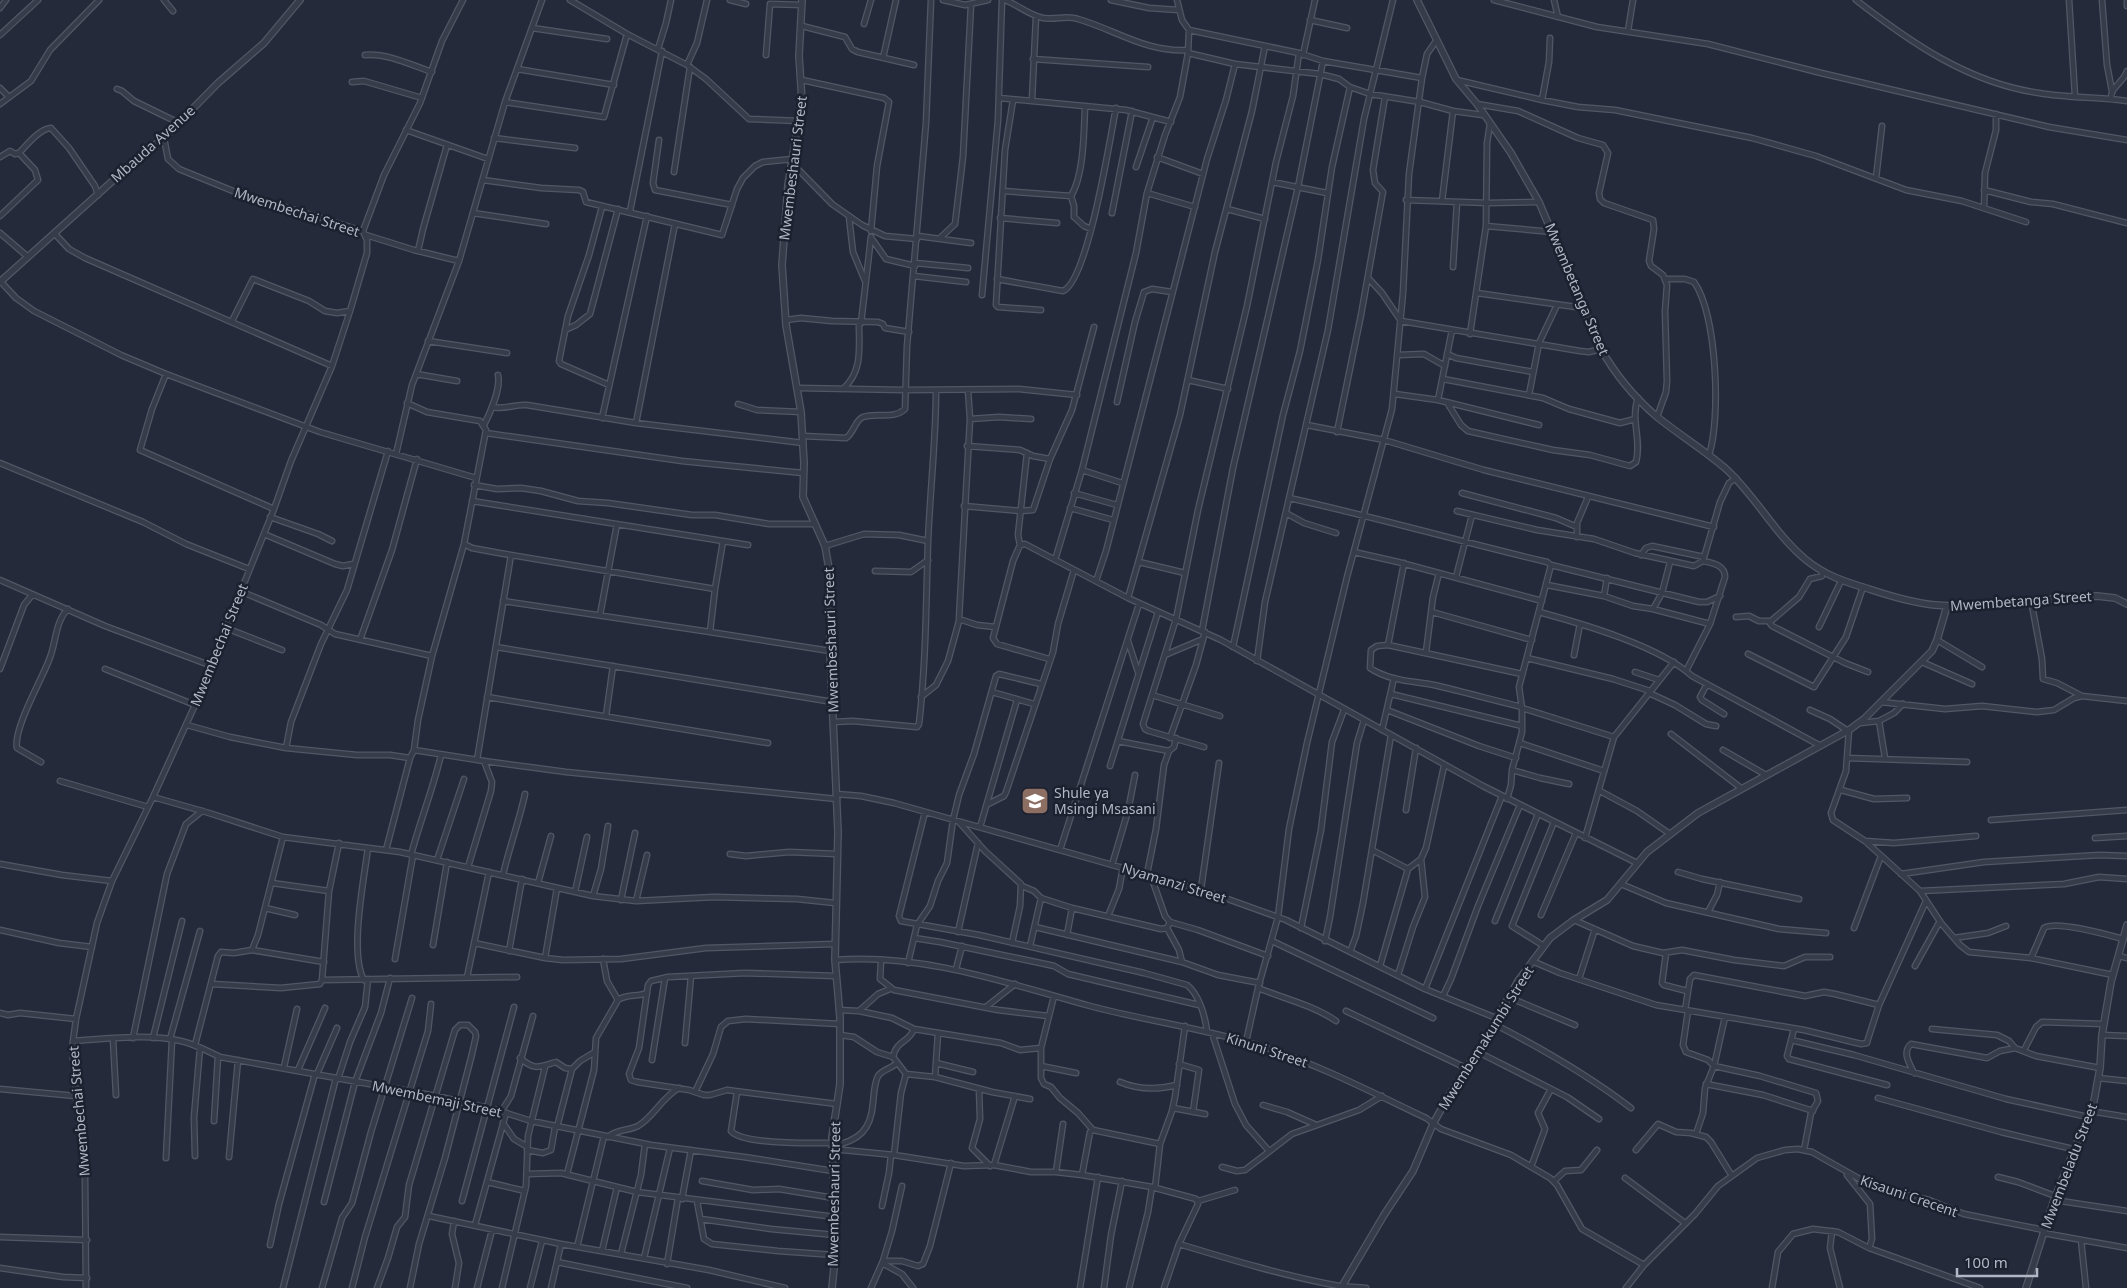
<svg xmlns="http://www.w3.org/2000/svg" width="2127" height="1288" viewBox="0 0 2127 1288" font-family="'Noto Sans',sans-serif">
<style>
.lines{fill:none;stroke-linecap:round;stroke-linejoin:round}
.minor-casing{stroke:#525765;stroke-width:7}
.tertiary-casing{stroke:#525765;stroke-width:8}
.minor{stroke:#373c4a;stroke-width:4.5}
.tertiary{stroke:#373c4a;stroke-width:5.5}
.labels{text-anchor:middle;stroke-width:5;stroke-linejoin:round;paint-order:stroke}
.street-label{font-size:14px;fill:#b2b7c6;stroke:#1c212f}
.poi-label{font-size:14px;fill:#b2b7c6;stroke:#1c212f;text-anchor:start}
</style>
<rect width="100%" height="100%" fill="#242a3a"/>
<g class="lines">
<defs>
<path id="minor" d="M164,0L173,11
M570,0L627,34L687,65L706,79L749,119L800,121
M730,0L746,4
M943,0L965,5L988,0
M1005,0C1018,5 1029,15 1043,18C1055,20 1067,15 1078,19C1116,30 1147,53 1188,50
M1111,0L1149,8L1179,10
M1177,0L1182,20L1189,30L1299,53L1323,61L1422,78
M1494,0L1597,27L1708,44L1817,72L2049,127L2127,140
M1554,0L1558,17
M1856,0C1911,43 1969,83 2039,93C2068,98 2098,97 2127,101
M2069,0L2075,96
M2102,0L2107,65L2112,91
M2127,0V6
M0,8L6,0
M1310,20L1347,28
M864,24L871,0
M802,26L845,37L852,49L858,52L914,65
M532,28L607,39
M1628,31L1633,0
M0,35L38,0
M658,49L666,23L671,0
M1188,53L1235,64L1320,74L1339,79L1350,87L1370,94L1420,102L1453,111L1483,115
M365,55C388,53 411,65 432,72
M766,55L770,4L802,5
M1303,55L1315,0
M883,58L896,0
M1033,59L1148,67
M687,65L697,43L707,0
M517,69L614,85
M802,80L884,98L889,102L877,166L871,231
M1457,80L1542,100L1578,107L1615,110L1752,138L1816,156L1906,190L1962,201L2026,222
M352,82L364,81L422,98
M0,88L9,97
M117,89L122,91L134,101L179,123
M999,98L1126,110L1171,122
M2111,99C2110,87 2124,82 2127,71
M1013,100L1005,150L996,305L998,307L1041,310
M1032,100L1036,16
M1542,100L1549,62L1550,38
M505,102L604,117L627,34
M0,104L31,81L50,50L99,0
M1477,104L1518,111L1578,138L1603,145L1608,153L1599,193L1600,199L1604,203L1653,220L1654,229L1649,261L1651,266L1663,275L1667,285L1665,311L1667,381L1666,392L1657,417
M406,130L488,159
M494,138L575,148
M659,140L653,183L655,190L732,205
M0,157L10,151L15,154L19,153C27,145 39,129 51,128L69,148L95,186L98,195
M1157,157L1203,174
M791,162L832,204L862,225L885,236L917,239
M1136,167L1153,117
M674,172L690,67
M1876,178L1882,126
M483,180L541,188L579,190L583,192L586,202L722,235L737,189L743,178L755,166L763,162L792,159
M1272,182L1327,193
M1984,190L2031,202L2053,204L2127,223
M1003,191L1071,196C1084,175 1084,131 1085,106
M1147,193L1195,207
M1071,196L1074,206V217L1084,226L1091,229
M1406,200L1488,203L1539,202
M1442,201L1453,111
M602,207L589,255L568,316L559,361L561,364L609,385
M1984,208L1985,173L1996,130V114
M1227,209L1265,219
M630,211L662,51
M473,213L546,224
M1112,213L1132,111
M0,216L38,180L35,170L19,153
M849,217L853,252L865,281
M1000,218L1057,223
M1486,226L1553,232
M363,231L384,175L420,103L442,41L463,0
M0,233L28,257
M55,234L69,249L85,258L332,366
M366,235L414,250L459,261
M918,236L971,243
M940,238L955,224L963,157L971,5
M872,239L886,259L915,266
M418,251L423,229L447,145
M915,263L968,268
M1453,267L1457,202
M914,276L966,282
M1368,278L1382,293L1401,321L1580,351L1589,352L1601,349
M997,279L1063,291C1088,281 1110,138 1116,108
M1665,279H1685L1694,282C1717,313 1721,419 1709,455
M1,282L16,298L34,311L121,355L166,374L320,432L476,478
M1477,293L1583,308
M982,295L998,120L1002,0
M786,320L801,318L832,321L878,322L883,324L885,328L909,332
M232,321L253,279L309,301L325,311L337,313L350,311
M861,323L871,237
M565,330L576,325L590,314L618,209
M1470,334L1486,226L1487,143L1490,124
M428,341L507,353
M1447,354L1456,358L1533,372
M1398,355L1424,354L1445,366
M166,374L152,409L140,450L274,509
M416,374L457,381
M1443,379L1543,398L1569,409L1620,423L1635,419
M1188,380L1228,389
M798,388L905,390L1019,389L1077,395
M843,389C863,371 859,348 859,323
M968,390L970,419L959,619L977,625L995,627
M1395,394L1438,400L1539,425
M1529,395L1539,343L1557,305
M1438,400L1452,330
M1117,402L1135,322L1144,292L1152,289L1172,292
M738,404L757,410L801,412
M1448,404L1461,425L1468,431L1553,450L1590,455L1630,466L1636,462C1642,440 1630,419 1638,398
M492,407C505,410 513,404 527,405L636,423L803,443
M602,418L647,216
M970,419L999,417L1031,419
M636,423L675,224
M484,425C490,413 501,388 498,375
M1307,425L1384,440L1484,470L1714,527
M1337,432L1361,315L1382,197L1383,192L1375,183L1373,170L1385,97
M486,433L682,461L803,473
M803,436L846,438C854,433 855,420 863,417C877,412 893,420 905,409L907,346L926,123L931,0
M967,446L1020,450L1033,456L1050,459
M1027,453L1018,535L1020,545L1013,561L993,638L997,644L1049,659
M396,454L412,385L459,261L505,102L542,0
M0,463L143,522L186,544L249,569
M1082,470L1122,483
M474,485L497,489L521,488L541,491L578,501L608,503L692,515H715L769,524H814
M1074,493L1117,505
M1462,493L1556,518L1577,527
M1289,498C1376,517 1461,542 1547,562L1551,565L1519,687L1522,708V732L1512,770L1511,785L1507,799
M472,501L748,545
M964,506L1021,511L1033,510L1050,459L1072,410L1094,327
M1070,508L1113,520
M1457,511L1537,530L1594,539L1635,553L1694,566L1703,561L1720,502L1729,483L1736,478
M1286,513L1304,523L1336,533
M270,517L318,534L332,541
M264,534L335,564L343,566L353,564
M1577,537V523L1588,497
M464,544L472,548L499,553L715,589L710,632L503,601
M1020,545L1025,544L1128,598L1221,640L1483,786L1637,863
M825,546L864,534L899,535L928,541
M1354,552L1398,562L1542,601
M1641,555L1646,548L1652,546L1704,557
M1055,560L1082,470L1136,253L1147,193L1165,135L1180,97L1188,53L1189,30
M1139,562L1185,573
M1551,565L1699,602H1707L1720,596
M875,571L911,572L928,560
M1456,577L1472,515
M0,580L105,626L212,666
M1096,581L1106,551L1207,159L1226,100L1235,64
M1547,585L1604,596L1633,606L1653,609L1710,624
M715,589L723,541
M240,591L321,625L335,634L432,656
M1604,596L1607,578
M1128,598L1180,415L1215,252L1252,111L1265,46
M2031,600L2042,659L2043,679L2057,683L2082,696
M1653,609L1662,593L1670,562
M1432,612L1532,640
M1539,612C1583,624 1659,646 1692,676L1819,745
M600,615L617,524
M1736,617L1749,616L1759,621H1771L1799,597L1810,579L1822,576V571
M1769,622L1772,626L1845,663L1868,672
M1819,627L1841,581
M226,628L282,650
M1202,631L1233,468L1298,187L1323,61
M710,632L830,651
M360,640L392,550L417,459
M1937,640L1982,667
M1128,641L1138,672
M1388,645L1404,563
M496,647L833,702
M1233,647L1283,415L1300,351L1318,260L1332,167L1350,87
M1426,652L1433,597L1439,573
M1748,654L1814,687L1846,637L1863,587
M1165,655L1203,639
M1574,655L1580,624
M1527,658L1613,679L1650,691
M1257,661L1265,602L1328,330L1364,119L1393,0
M1922,662L1972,684
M0,669L24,605L32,595
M105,669L195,705
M1686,671L1710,624L1725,577C1725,565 1713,563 1703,561
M1635,672L1659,680
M1522,674L1388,645L1377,646L1371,650L1370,668C1389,681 1413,681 1434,685C1464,692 1493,700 1522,707
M1707,684L1700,697L1702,700L1724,714
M992,692L1034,704
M1649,693L1675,705L1706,724L1716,726
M1391,694L1522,726
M1152,695L1220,716
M487,697L768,743
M921,697L936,685L948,661L959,621
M1881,702L1945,709L1982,706L2037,712L2054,710L2074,698L2082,696L2127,701
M1522,708L1614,737
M1387,710L1479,746L1516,758
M1810,710L1830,719L1848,731
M606,716L613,666
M834,722L853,721L917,727L919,724C926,664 926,603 928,542C930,491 936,440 936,390
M1860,723L1879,721
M187,725L230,737L286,748L357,755H390L410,758
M1382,730L1394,678
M1849,730L1846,771L1831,813L1833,820L1865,841L1920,891L1941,923L1960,945L1969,952L2031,958L2113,975
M1671,734L1741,788
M1170,738L1196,665L1205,632
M1118,741L1169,751L1174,747L1176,738
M1520,743L1604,771
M1204,747L1149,731L1145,729L1143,724L1176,619L1198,510L1247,306L1276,162L1293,96L1299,53
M286,748L291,722L321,644L347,590L388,451
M414,750L484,761
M1723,750L1766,775
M1847,758L1967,762
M1885,758L1879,721L1894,713L1903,704
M477,760L511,555
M41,762L17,748C13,729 42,679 49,660C56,644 55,621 68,609
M1110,766L1158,612
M1512,770L1540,778L1569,784
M60,781L148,807
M1841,790L1874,799L1907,798
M1600,791L1637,811L1670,834
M836,794L861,796L894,803L1211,893L1286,920L1425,989L1496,1018
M153,797L209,813L283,837L400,852L593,896L636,901L714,897L797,899L835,903
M988,804L1004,796L1006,792L1053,652L1058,624L1074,570
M1406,810L1416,748
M925,812L899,916L901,921L979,935L1144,973L1187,985C1199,994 1205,1016 1207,1031
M1991,820L2127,810
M959,822L985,851L1021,884L1020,906L1012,943
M980,827L1017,700
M1585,838L1614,737L1674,662
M2095,838L2127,836
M1865,841L1894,843L1976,836
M386,850L410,758L414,750L418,720L432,656L464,544L486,430L480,421L427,412L407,403
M1060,850L1139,604
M1372,850L1408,869
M730,854L746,856L789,852L837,854
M411,855C420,821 433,789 441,755
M437,860L464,779
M0,864L62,875L112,881
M1112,865L1128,811L1135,775
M468,867L491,791L492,782L484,761L566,772L837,799
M1678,872L1702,879L1799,899
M1147,874L1156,829L1164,765L1169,751
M1901,874L1984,862L2100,855L2127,856
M503,875C509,848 519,822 525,794
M1151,876L1165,916L1170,922L1198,930L1268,956
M272,883L329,891
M538,883L551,836
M1621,884L1666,903L1727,917L1779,929L1826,933
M1022,886L1034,891L1041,898L1072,908L1161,929L1167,928L1170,922
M1201,889L1219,763
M1920,891L2064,884L2099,877L2127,879
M575,892L587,837
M593,896L601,869L608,826
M621,900L635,833
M636,901L647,855
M265,908L295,915
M1708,912L1717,895L1720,882
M1541,915L1576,833
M1108,916L1119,889L1123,867
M1574,920L1633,946L1663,953L1682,950L1734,960L1784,966L1805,957H1830
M1495,921L1538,814
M1035,927L1182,962L1218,975L1260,983
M1167,928L1179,950L1182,962
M1301,928L1321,830L1332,742L1344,710
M1854,928L1881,856
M0,930L59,943L92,947
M958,932L978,843
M1067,935L1072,908
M914,938L940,942L1045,964L1054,966L1068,974L1199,1005
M1954,938L1988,933L2006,926
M1272,941L1433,1018
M1325,941L1330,917L1357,743L1364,720
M474,943L545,958L563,960L621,959L706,948L835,944
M433,945L447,862
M1030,946L1041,898
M1544,946L1512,926L1554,822
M252,950L258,935L283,837
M509,951L522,879
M1350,952L1356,936L1363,903L1391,735
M1666,953L1662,983L1664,985L1687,991
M2119,956L2127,958
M545,958L557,888
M2031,958L2044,928C2056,920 2108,935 2123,939
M395,959L413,855
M603,959L607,981L618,1000
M835,960C922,953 1007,983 1090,1006C1146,1021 1204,1028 1260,1046C1318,1064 1371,1092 1426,1118L1441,1129L1511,1155L1550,1178L1557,1185L1582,1229L1644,1265
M881,961L880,979L894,990L998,1010L1048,1016
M1532,961L1560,973L1656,1005L1804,1030L1861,1044L1867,1043L1868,1039L1879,1005L1926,901
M908,963L917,925L930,906L938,881L947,863L953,820L959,795L974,754L996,676L999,674L1041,684
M1380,966L1408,869L1421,859L1426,848L1444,766
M1915,966L1940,921
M956,969L962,946
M1398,975L1413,927L1425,897L1421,859
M836,976L745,973L668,977L651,981L648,985L639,1048L629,1074L631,1080L637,1082L689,1090L704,1095H710L727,1090L837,1104
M467,977L489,872
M1579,979L1595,929
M322,980L517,977
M364,980C349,954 364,879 368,848
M212,984L281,988L320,984L322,980L329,891L339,843
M1258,988C1285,999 1313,1005 1336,1021
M1425,989L1502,796
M1054,996L1041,1048V1078L1044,1084L1051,1087L1060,1098L1078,1113L1093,1130
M1443,996L1451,979L1478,906L1520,805
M1508,997L1575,1025
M986,1007L1015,984
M839,1010L859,1011L892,1018L914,1029L1001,1043L1020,1050L1041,1048
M1685,1010L1690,979L1694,975L1805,996L1824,992L1835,994L1879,1005
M859,1011L878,994L890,989
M1346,1011L1466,1068
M1688,1011L1683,1045L1686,1052L1708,1060L1714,1066L1760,1076L1816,1093L1818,1101L1811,1113L1804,1150
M0,1013L8,1015L20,1013L76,1019
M1494,1024C1541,1048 1589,1076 1631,1108
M1794,1029L1787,1056L1789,1059L1887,1085
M1932,1029L1997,1035L2009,1041L2015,1048
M1212,1033L1235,1104L1246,1125L1269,1151
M840,1035L854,1037L877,1052L893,1057L906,1074
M2102,1035L2127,1036
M133,1038L167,874L186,824L202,811
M153,1038L182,921
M113,1039L116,1095
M170,1039L200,931
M1791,1040L1854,1055L2006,1099L2088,1117
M73,1041C108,1039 146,1033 181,1041C195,1044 207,1051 220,1057L436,1096L497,1110L531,1121L651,1145L744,1157L833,1171
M1246,1042L1258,988L1278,917L1289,829L1307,743L1347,577L1392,409L1403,293L1409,174L1422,78L1427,54L1436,41
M685,1043L691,976
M195,1045L218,956L221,952L234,953L252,950L324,962
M2024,1050L2036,1027L2042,1022L2104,1024
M1478,1052L1567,1097L1599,1119
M893,1057C897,1039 908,1044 914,1029
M520,1058C535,1071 539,1067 556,1062L565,1068L572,1069
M652,1060L665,978
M936,1063L973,1072
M1179,1064L1199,1070L1193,1112
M1041,1066L1076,1073
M284,1067L297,1009
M298,1070L325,1008
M1914,1073C1909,1063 1902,1052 1911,1044L1987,1058L2000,1051L2015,1048L2036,1056L2100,1068
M317,1074L337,1028
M935,1077L938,1033
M2098,1078L2127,1081
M338,1079L350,1042L365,1007L368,979
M1120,1082C1139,1090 1157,1090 1177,1085
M1706,1084L1763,1095L1813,1111
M0,1089L76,1096
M979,1089L980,1119L972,1148L990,1166
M695,1092L713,1054L721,1027L728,1021L746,1019L840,1024
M737,1092L731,1131C743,1145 812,1143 832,1143
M1878,1098L2001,1132L2073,1149
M1263,1105L1287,1112L1314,1124
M1173,1108L1205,1114
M2090,1111L2127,1117
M501,1112L511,1096L533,1016
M214,1121L218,1056
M503,1123L514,1139L526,1146
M557,1127L572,1069L580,1061L595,1052
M1696,1134L1703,1113L1705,1088L1714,1066L1725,1017
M608,1137C617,1129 628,1131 638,1126C654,1117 661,1098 679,1088
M832,1146C859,1141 871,1130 873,1103C874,1094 874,1084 878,1076C882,1070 892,1068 897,1063
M833,1149L894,1155L964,1166L994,1165L1031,1172H1056L1082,1175L1152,1187L1196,1199L1198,1204L1179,1244L1164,1288
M527,1150L543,1153L551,1150L555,1127
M1636,1150L1658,1124L1676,1132L1691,1133L1706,1137L1711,1142L1732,1176
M894,1155L901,1093L906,1074L935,1077L992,1092L1030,1099
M195,1156L194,1117L200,1048
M229,1157L238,1060
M166,1158L172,1040
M994,1165L1015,1096
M1222,1167L1237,1171L1245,1170L1292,1134L1359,1110L1382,1096
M1531,1167L1545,1129L1538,1113L1551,1089
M1056,1172L1063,1124
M527,1174L561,1173L637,1192L835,1217
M567,1174L594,1070L596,1038L618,1000C626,994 637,997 647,993
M1082,1175L1090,1132L1093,1130L1160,1144
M1847,1175L1870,1204L1872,1239L1869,1248
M1998,1177L2018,1182L2055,1196
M1625,1178L1685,1223
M702,1181L753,1190L779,1189L834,1198
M1554,1181L1565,1171L1581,1170L1597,1150
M487,1182L525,1191
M1155,1188L1160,1144L1172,1111L1175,1097L1185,1026
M682,1199L691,1150
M2054,1200L2127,1211
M462,1201L514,1007
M697,1201L704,1239L712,1244L778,1251L835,1255
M1198,1201L1235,1190
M324,1202L355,1082L381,1013L390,978
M882,1206L889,1173L891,1155
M429,1216L561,1244L709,1270L785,1288
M701,1219L771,1229L835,1235
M454,1221L452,1234L459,1263L455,1288
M475,1225L506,1113
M1832,1231L1830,1248L1840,1288
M2043,1233L2127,1248
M0,1237L87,1240
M2081,1240L2086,1288
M1179,1244C1232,1260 1285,1276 1339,1286C1348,1287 1357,1287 1366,1288
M270,1245L279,1204L315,1074
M577,1247L604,1136
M602,1251L617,1187
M621,1254L641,1175L645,1144
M644,1258L670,1148
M883,1261H902L918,1266L923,1264L930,1246L951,1163
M557,1262L687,1288
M882,1263L902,1274L913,1288
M667,1264L678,1198
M0,1268L63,1277L87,1278
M86,1288L85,1178L72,1049L76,1019L97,923L112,881L153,797L195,705L274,509L291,461L332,366L350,311L367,253V240L363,231L233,191L179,169L168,159L164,138
M283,1288L336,1078
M322,1288L342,1218L352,1203L371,1132L412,998
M352,1288L365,1237L428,1031L431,1004
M377,1288L388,1258L397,1227L405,1217L409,1185L455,1030L460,1025H468L475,1032L476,1036L472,1054L445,1158L419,1244L410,1288
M477,1288L492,1230
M502,1288L526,1186L528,1136L545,1067
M530,1288L542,1241
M551,1288L561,1244
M871,1288L883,1261L892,1231L902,1186
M1080,1288L1098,1177
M1104,1288L1111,1235L1122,1181
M1129,1288L1148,1212L1152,1187
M1626,1288L1644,1265L1695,1214L1718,1186L1757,1158L1785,1150L1798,1149L1812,1152L1865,1182L1885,1190L1929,1200L1964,1214L2044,1230
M1772,1288L1778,1252L1793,1234L1813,1229L1838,1232L1869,1248L1980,1288"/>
<path id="tertiary" d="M802,0L799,56L802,101L788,185L782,265L786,325L801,412L804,463L803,497L825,546L831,580L830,651L838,832L835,960L840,1017V1084L832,1137L836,1248L832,1288
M1417,0L1456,79L1477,104L1511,153L1539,202L1601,349C1615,374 1634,397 1656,416C1678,434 1703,449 1725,468C1755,495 1774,533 1805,559C1824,575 1845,582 1869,589C1890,596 1913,603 1935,605C1989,610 2043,597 2097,596L2115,598L2127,604
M0,282L137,159L164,138L218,83L264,43L300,0
M1341,1288L1384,1215L1413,1171L1433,1124L1448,1097L1485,1040L1518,981L1550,938L1574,920L1607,900L1647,852L1698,813L1849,730L1864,719L1932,651L1937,640L1947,606
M2026,1288L2054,1200L2094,1101L2100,1068L2102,1035L2111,982L2127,925"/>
</defs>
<use href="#minor" class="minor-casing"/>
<use href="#tertiary" class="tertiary-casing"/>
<use href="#minor" class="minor"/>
<use href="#tertiary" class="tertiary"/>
</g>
<defs>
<symbol id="school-square" viewBox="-11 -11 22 22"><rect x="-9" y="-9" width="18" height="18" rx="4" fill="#8d6e63" stroke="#1c212f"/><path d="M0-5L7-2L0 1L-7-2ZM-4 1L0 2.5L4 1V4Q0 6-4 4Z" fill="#fff"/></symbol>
</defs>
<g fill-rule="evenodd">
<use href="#school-square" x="1019" y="785" width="32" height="32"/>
</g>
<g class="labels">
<g class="street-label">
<text transform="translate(153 144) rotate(-42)" y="5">Mbauda Avenue</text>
<text transform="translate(793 168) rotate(-83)" y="5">Mwembeshauri Street</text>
<text transform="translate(297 212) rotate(18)" y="5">Mwembechai Street</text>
<text transform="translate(1577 289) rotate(67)" y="5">Mwembetanga Street</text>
<text transform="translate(2021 601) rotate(-4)" y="5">Mwembetanga Street</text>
<text transform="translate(831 640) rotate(-92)" y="5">Mwembeshauri Street</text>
<text transform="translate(219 645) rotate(-68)" y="5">Mwembechai Street</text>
<text transform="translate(1174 883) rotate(17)" y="5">Nyamanzi Street</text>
<text transform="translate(1486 1038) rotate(-58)" y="5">Mwembemakumbi Street</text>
<text transform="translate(1267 1050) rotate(18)" y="5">Kinuni Street</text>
<text transform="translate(437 1099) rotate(12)" y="5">Mwembemaji Street</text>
<text transform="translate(79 1111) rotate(-95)" y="5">Mwembechai Street</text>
<text transform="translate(2069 1166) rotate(-69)" y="5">Mwembeladu Street</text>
<text transform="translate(834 1194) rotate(-89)" y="5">Mwembeshauri Street</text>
<text transform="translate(1909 1196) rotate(19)" y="5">Kisauni Crecent</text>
</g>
<g class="poi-label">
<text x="1054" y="798">Shule ya<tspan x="1054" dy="16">Msingi Msasani</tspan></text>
</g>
</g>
<path d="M1957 1268v8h80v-8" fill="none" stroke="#b2b7c6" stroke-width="2.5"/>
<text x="1964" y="1268" font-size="15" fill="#b2b7c6" stroke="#1c212f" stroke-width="4" paint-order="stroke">100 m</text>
</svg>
